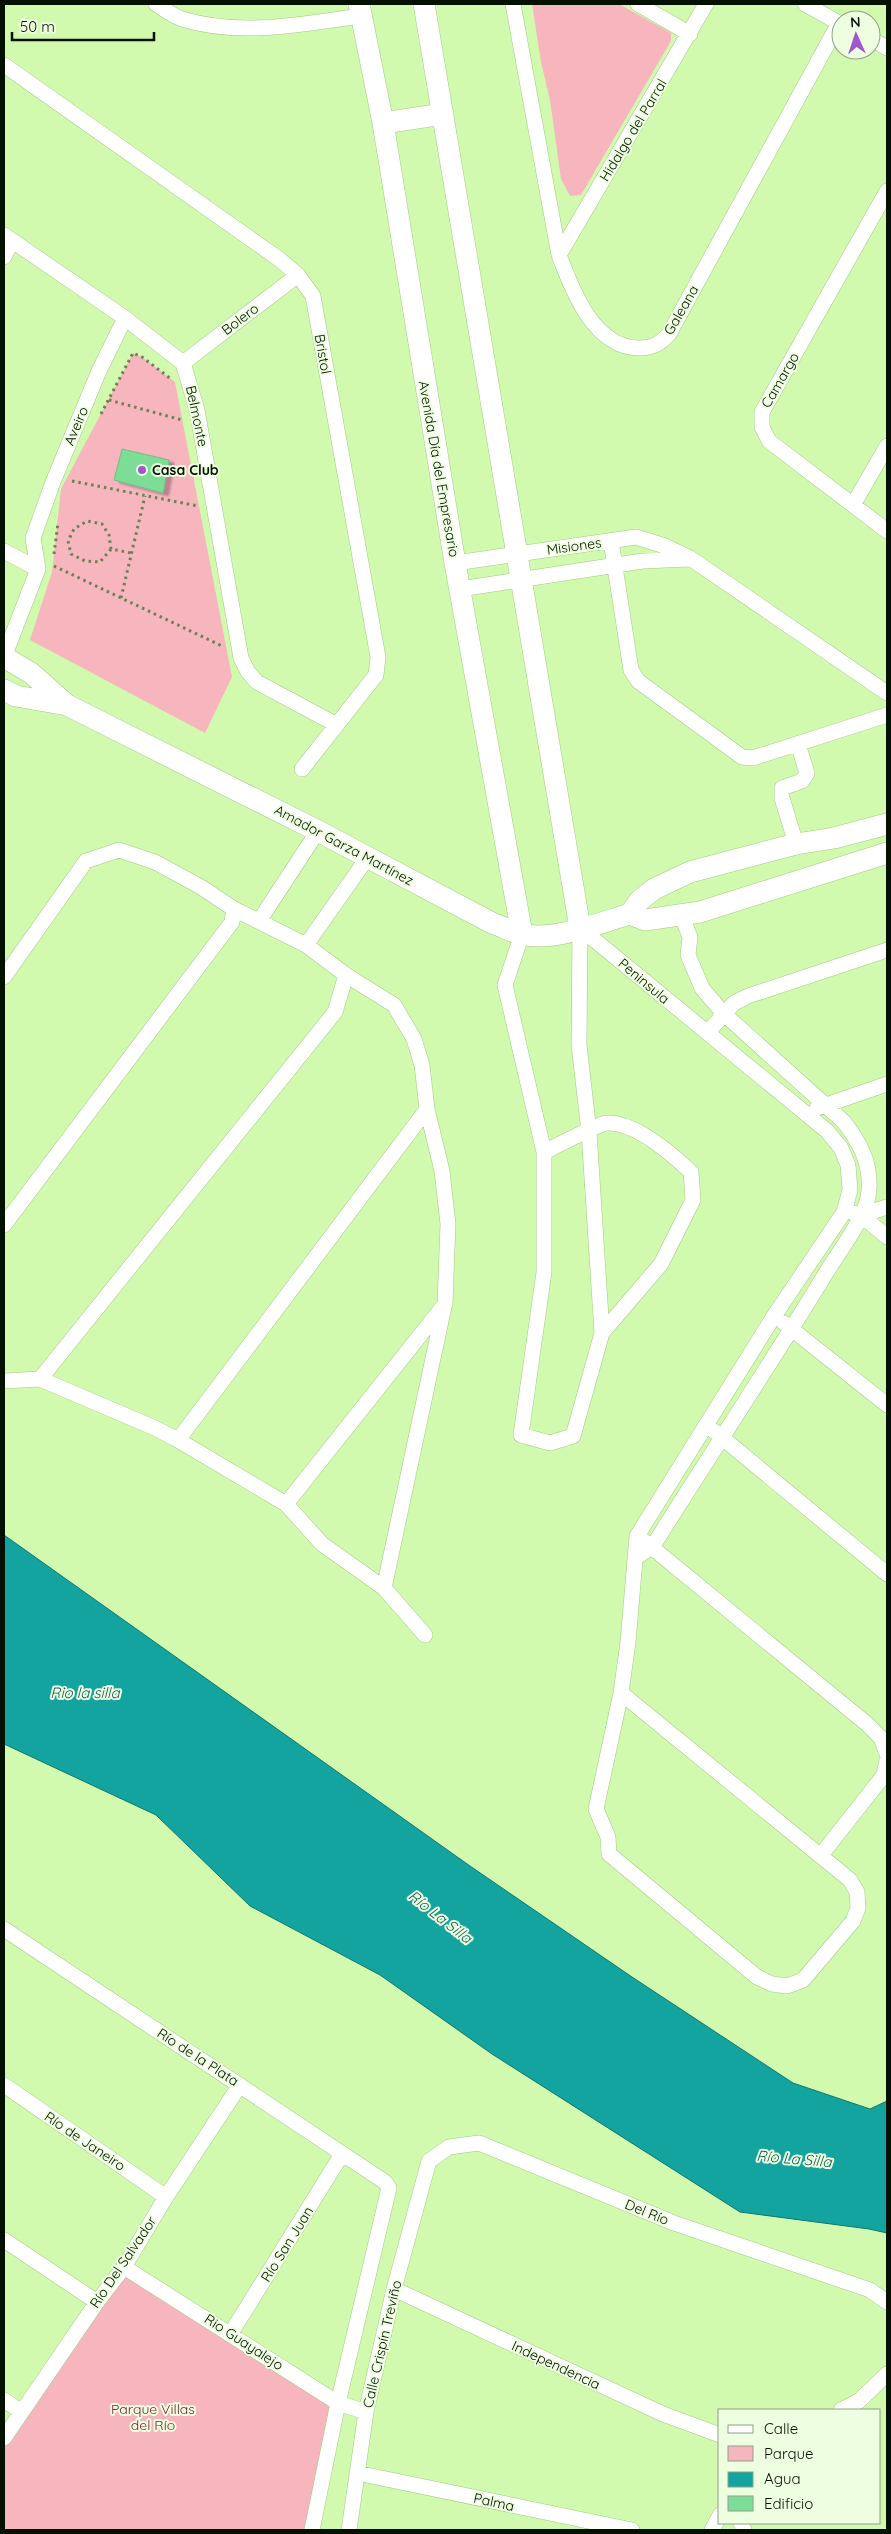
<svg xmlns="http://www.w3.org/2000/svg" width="891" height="2534" viewBox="0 0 891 2534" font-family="Quicksand,sans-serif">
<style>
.green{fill:#f7b5bd}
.water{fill:#13a49f;stroke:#0f786f}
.building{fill:#7cdd96;stroke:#74bc86;filter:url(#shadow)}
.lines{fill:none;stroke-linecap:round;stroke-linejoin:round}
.street-casing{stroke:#a3ca80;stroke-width:16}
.secondary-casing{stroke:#a3ca80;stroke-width:22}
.path{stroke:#688255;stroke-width:3;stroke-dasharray:2.5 4;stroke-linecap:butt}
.street{stroke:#fff;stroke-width:15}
.secondary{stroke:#fff;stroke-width:21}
.poi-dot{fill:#a057ca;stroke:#eeffe1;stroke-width:2}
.labels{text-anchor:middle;stroke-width:4;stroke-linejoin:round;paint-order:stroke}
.street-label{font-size:14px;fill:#051100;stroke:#eeffe1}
.poi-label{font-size:14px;font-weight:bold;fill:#051100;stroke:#eeffe1;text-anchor:start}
.park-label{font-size:14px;fill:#801d36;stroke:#eeffe1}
.water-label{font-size:15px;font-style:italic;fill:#175d5a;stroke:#eeffe1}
</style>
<defs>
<filter id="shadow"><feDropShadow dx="5.5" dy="3" stdDeviation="1" flood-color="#0004"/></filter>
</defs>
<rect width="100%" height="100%" fill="#d2faaf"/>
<path class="green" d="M532,4H619L671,33V41L581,195L570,196L561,179L550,100L541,62Z
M133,353L142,357L175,382L232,677L205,733L30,640L52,572L61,489Z
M124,2267L338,2403L313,2530H4V2438Z"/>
<path class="water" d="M4,1535L470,1866L632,1977L793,2083L870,2109L887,2101V2233L869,2229L740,2212L492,2054L380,1975L250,1906L156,1815L4,1744Z"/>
<path class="building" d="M122,449L169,460L163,493L114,480Z"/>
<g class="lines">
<defs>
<path id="street" d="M156,4C164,9 173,16 182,19C241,37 302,24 361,16
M513,4L559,255C572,290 594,348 639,348C652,348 660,344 669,334L839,23
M638,4L690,34
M805,4L841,24
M871,39L887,48
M4,65L279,259L298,275L313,296L378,657L376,675L302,769
M887,191L762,412V427L769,441L887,531
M4,235L125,318L183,363L197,410L241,658L248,672L257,682L337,725
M559,255L706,4
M4,257L12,241
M183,363L298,275
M853,505L887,446
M611,541L631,670L638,681L742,757L753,758L887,715
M4,551L38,569
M455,563L636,537L665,546L690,558L887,693
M460,589L643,561L689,559
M4,657L38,569L33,538L53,482L99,371L125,318
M796,844L782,798V788L802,781L807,773L798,744
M259,921L318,831
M580,928L827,1131L841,1148L848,1165L850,1190L844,1212L774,1316L637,1536L628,1642L621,1693L596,1809L608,1837L609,1854L757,1977L772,1984L787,1986L803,1980L853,1921L858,1908L857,1892L850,1880L621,1693
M522,934L505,985L544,1152V1272L521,1435L550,1443L573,1436L602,1333L589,1132L579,1045L580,928
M306,945L368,857
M4,977L86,861L119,850L155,862L201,887L234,909L306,945L346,975L335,1012L40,1379
M708,1032L734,1003L748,996L887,950
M817,1108L887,1084
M544,1152C554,1147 599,1124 606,1123C634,1121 672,1154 691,1172L693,1200L661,1264L602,1333
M853,1213L861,1215L887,1237
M861,1215L887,1207
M4,1225L232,922L234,909
M784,1323L887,1405
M4,1381L40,1379L155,1428L178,1440L286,1504L322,1544L384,1588L425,1635
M714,1431L887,1574
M178,1440L427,1109L422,1065L414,1039L394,1005L346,975
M286,1504L445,1304L448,1224L442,1171L427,1109
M644,1541L867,1724L881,1738L887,1754
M635,1558L653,1546C710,1455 770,1365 826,1273C839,1251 868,1215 869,1190C871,1162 859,1141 843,1121L723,1013L702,988L688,955L690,937L682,917
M384,1588L444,1307
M821,1855L884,1775L887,1760
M4,1929L385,2182L389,2188L338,2403L312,2530
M4,2085L166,2197
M4,2240L97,2302
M124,2267L338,2403L366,2412
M394,2289L663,2414L720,2435
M231,2333L342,2154
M4,2400L20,2411
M841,2410L859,2401L887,2374
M4,2438L97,2302L124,2267L166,2197L240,2085
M357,2473L632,2530
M741,2523L744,2530
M349,2530L366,2412L394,2289L429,2161L449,2147L479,2143L674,2223L870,2290L887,2302
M712,2530L720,2515"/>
<path id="secondary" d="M359,4L383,123L455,563L522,934
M424,4L580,928
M383,123L443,114
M4,657L31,673L67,705L318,831L492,923C502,926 511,932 521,934C553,942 599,923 630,914
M4,690L16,696L67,705
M630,914L639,901L654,889L690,872L796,844L834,838L887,824
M630,914L645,920L700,912L887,853"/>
</defs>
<use href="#street" class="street-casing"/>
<use href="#secondary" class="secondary-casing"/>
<path class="path" d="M109,400L182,420
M101,414L133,353L142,357L171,379
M72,481L198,506
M111,549L100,562L85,561L71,554L68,541L74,529L87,521L102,524L109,535L111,549L131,553
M54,554L58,523
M54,566L222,646
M121,598L145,496"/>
<use href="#street" class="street"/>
<use href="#secondary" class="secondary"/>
</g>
<circle class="poi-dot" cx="142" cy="470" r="5"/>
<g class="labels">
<g class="street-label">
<text transform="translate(633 130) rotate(-59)" y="5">Hidalgo del Parral</text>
<text transform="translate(681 310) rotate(-60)" y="5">Galeana</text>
<text transform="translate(240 319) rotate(-37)" y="5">Bolero</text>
<text transform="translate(323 354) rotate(80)" y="5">Bristol</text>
<text transform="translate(780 380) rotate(-60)" y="5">Camargo</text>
<text transform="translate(197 416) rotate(78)" y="5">Belmonte</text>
<text transform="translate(76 426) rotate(-67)" y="5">Aveiro</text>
<text transform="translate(439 469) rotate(80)" y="5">Avenida Día del Empresario</text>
<text transform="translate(574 546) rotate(-8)" y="5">Misiones</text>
<text transform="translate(344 845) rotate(28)" y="5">Amador Garza Martínez</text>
<text transform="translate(644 981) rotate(40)" y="5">Peninsula</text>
<text transform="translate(198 2057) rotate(33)" y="5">Río de la Plata</text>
<text transform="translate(85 2141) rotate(34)" y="5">Río de Janeiro</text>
<text transform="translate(647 2212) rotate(22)" y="5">Del Río</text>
<text transform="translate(287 2244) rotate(-58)" y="5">Río San Juan</text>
<text transform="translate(123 2262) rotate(-56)" y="5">Río Del Salvador</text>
<text transform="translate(244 2342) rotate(33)" y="5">Rio Guayalejo</text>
<text transform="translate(382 2344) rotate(-77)" y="5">Calle Crispín Treviño</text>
<text transform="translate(556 2365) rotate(25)" y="5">Independencia</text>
<text transform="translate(494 2502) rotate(12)" y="5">Palma</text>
</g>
<g class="poi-label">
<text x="152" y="475">Casa Club</text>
</g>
<g class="park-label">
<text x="153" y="2414">Parque Villas<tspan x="153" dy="16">del Río</tspan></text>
</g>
<g class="water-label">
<text x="85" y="1698">Rio la silla</text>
<text transform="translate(440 1917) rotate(38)" y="5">Río La Silla</text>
<text transform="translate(794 2159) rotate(5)" y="5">Río La Silla</text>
</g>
</g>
<rect width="891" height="2534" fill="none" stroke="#051100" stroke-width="10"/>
<rect x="718" y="2409" width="162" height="115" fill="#eeffe1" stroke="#91a087"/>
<rect x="728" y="2425" width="25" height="8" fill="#ffffff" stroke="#91a087"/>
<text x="764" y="2434" font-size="15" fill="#051100">Calle</text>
<rect x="728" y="2446" width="25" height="15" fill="#f7b5bd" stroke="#91a087"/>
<text x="764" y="2459" font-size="15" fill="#051100">Parque</text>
<rect x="728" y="2472" width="25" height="15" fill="#13a49f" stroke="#91a087"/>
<text x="764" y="2484" font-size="15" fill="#051100">Agua</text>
<rect x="728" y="2496" width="25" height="15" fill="#7cdd96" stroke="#91a087"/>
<text x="764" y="2509" font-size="15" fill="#051100">Edificio</text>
<g transform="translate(856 35) rotate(357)"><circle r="24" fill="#eeffe1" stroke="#91a087"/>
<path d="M0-4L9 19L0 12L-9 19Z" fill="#a057ca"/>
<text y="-8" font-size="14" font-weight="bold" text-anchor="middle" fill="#051100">N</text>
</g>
<path d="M12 32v8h142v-8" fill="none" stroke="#051100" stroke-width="2.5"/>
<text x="20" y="32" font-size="15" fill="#051100" stroke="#eeffe1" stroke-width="4" paint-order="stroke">50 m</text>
</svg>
